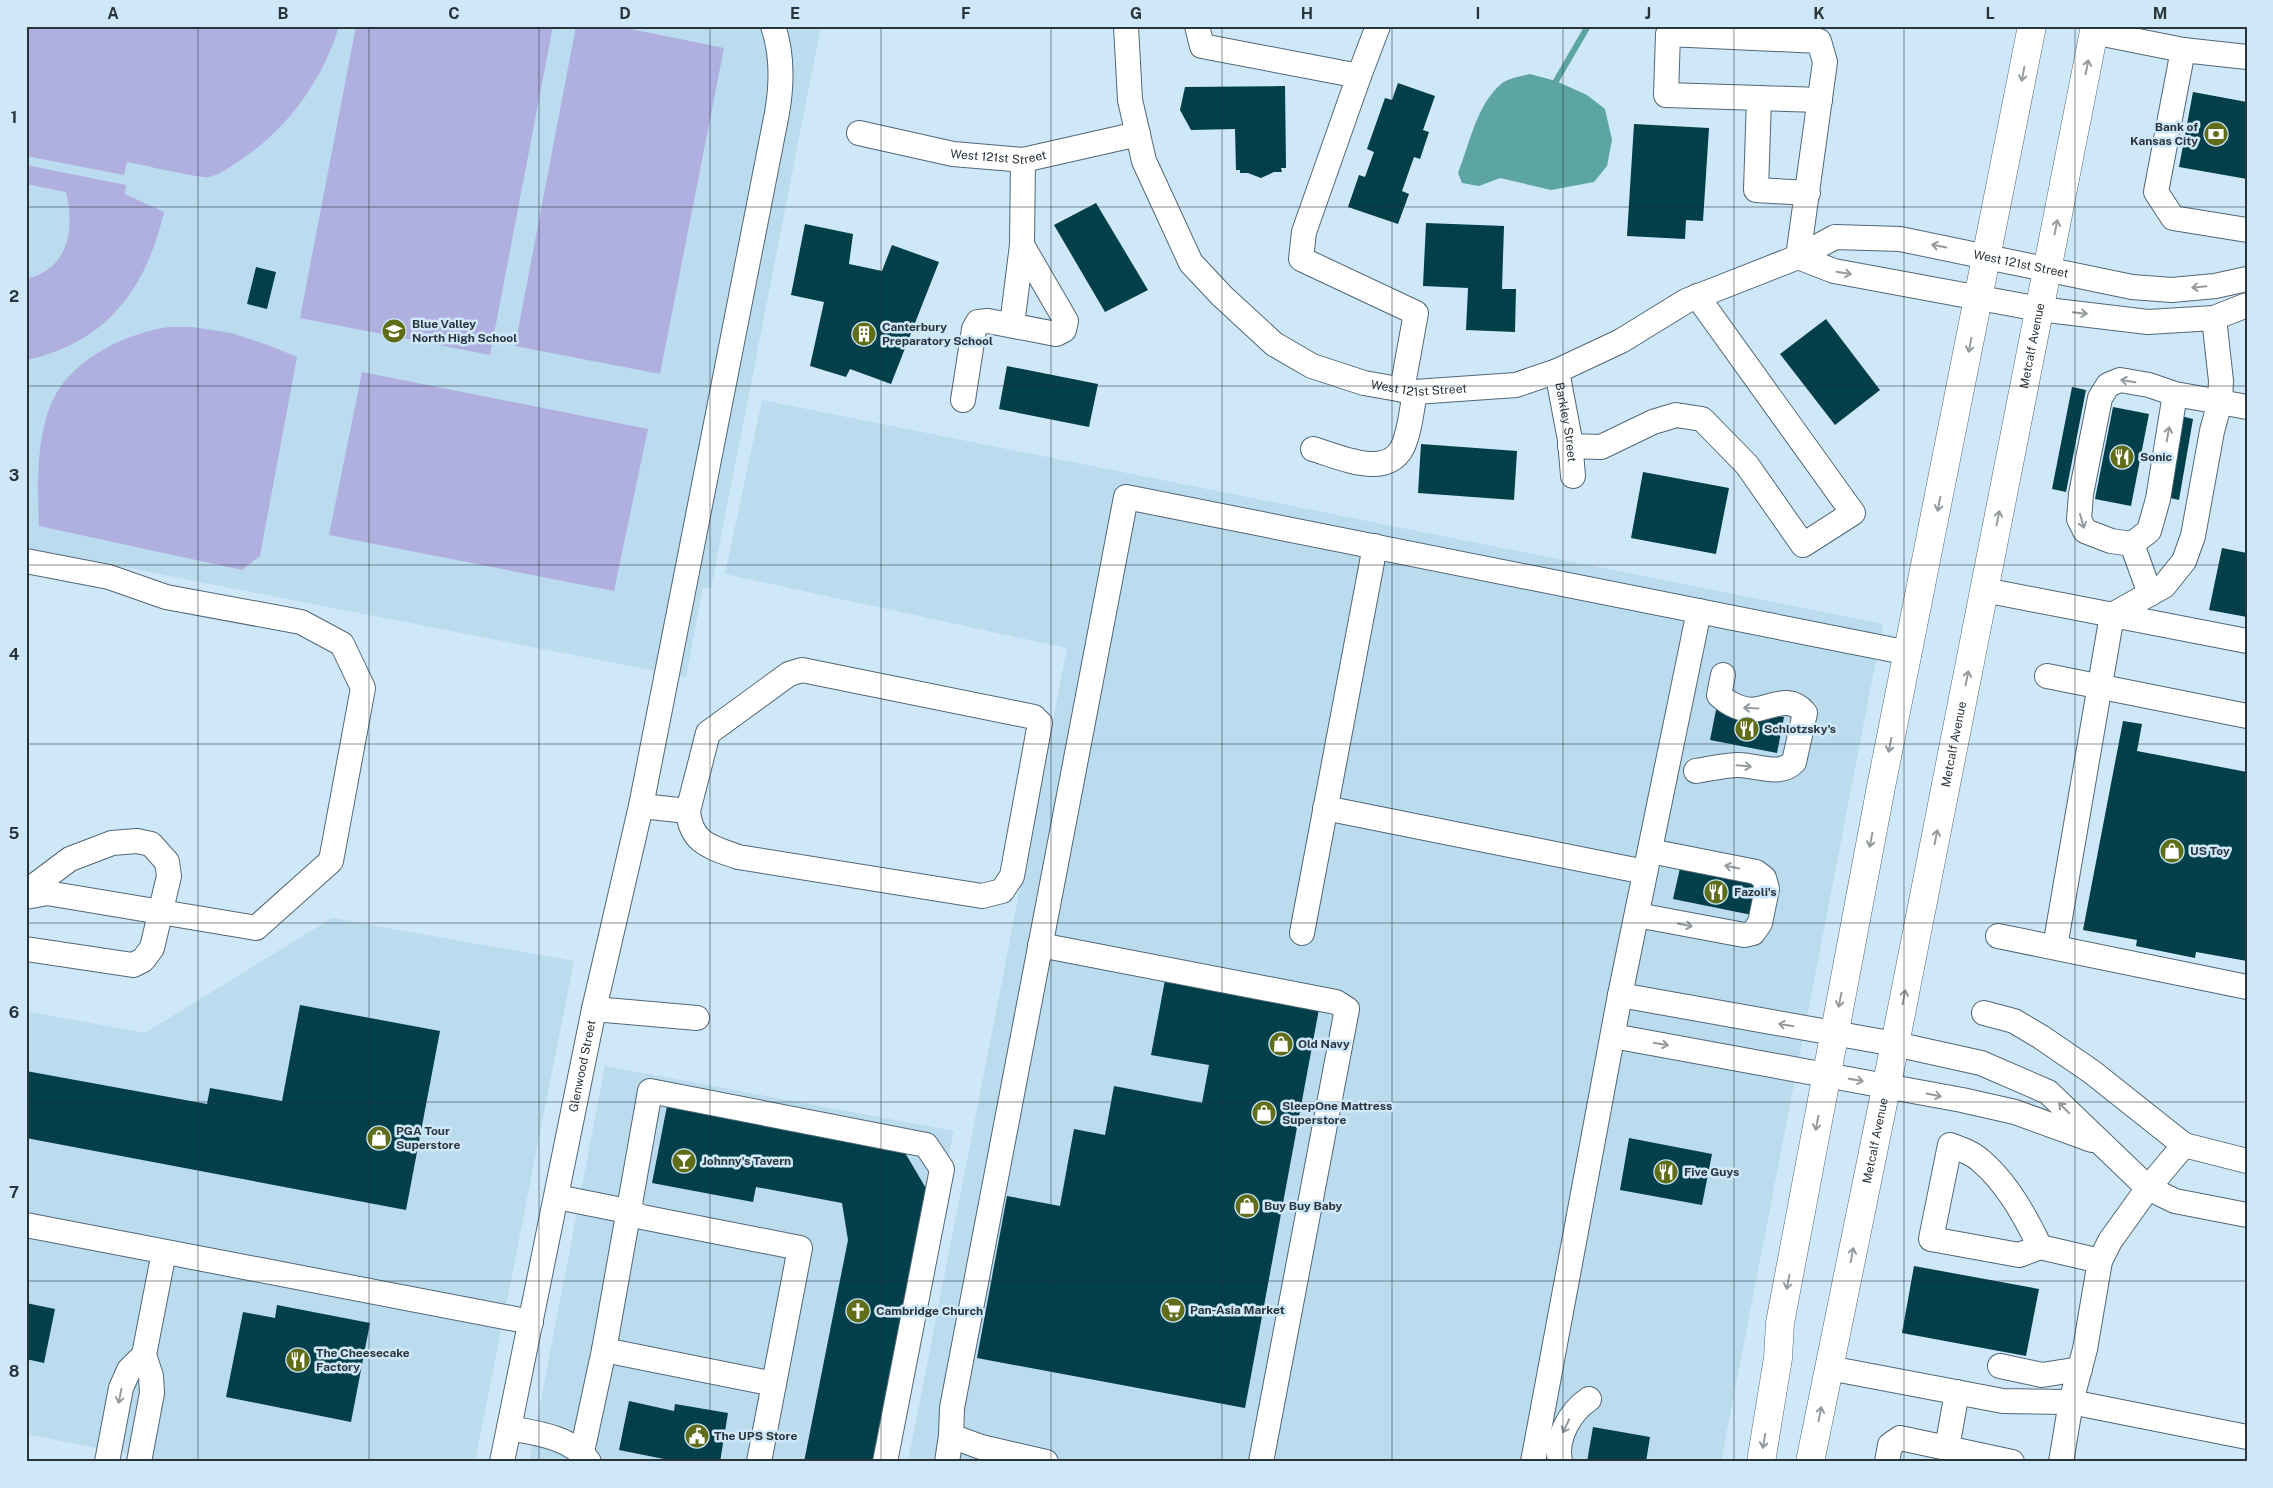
<svg xmlns="http://www.w3.org/2000/svg" width="2273" height="1488" viewBox="0 0 2273 1488" font-family="'Public Sans',sans-serif">
<style>
.built{fill:#bbdbef}
.green{fill:#b0b0e0}
.water{fill:#5da5a0}
.lines{fill:none;stroke-linecap:round;stroke-linejoin:round}
.stream{stroke:#5da5a0;stroke-width:6}
.building{fill:#013f4a}
.minor-casing{stroke:#516775;stroke-width:26}
.major-casing{stroke:#516775;stroke-width:29}
.minor{stroke:#fff;stroke-width:24}
.major{stroke:#fff;stroke-width:28}
.oneway{stroke:#949a9d}
.grid{fill:none;stroke:#2a343b;stroke-width:1;stroke-opacity:0.55}
.labels{text-anchor:middle;stroke-width:5;stroke-linejoin:round;paint-order:stroke}
.poi-label{font-size:12px;font-weight:bold;fill:#2a343b;stroke:#cfe8f9;text-anchor:start}
.street-label{font-size:12px;fill:#2a343b;stroke:#cfe8f9}
.neatline{fill:none;stroke:#2a343b;stroke-width:2}
.grid-label{font-size:16px;text-anchor:middle;font-weight:bold;fill:#2a343b}
</style>
<rect width="100%" height="100%" fill="#cfe8f9"/>
<path class="built" d="M26,26H821L711,588L703,587L686,677L26,548Z
M762,400L1883,624L1721,1462H908L1067,648L725,574Z
M332,918L574,961L475,1462H169L26,1434V1011L145,1033Z
M605,1066L954,1131L885,1462H529Z"/>
<path class="green" d="M26,26H339C323,80 287,130 239,161C230,167 219,175 209,177C201,179 140,164 127,162L124,175L26,156Z
M356,26H553L490,355L300,318Z
M576,26H616L724,48L660,374L515,346Z
M26,165L126,185L125,194L164,212C146,289 107,343 26,360V279C69,269 75,229 66,192L26,184Z
M192,327L231,333L268,345L297,357L260,556L242,570L39,526C37,486 36,427 57,392C79,357 122,336 162,328C171,326 182,327 192,327Z
M362,372L648,429L614,591L329,535Z"/>
<path class="water" d="M1530,74L1556,81L1587,95L1605,109L1612,140L1607,166L1594,182L1551,190L1500,178L1479,186L1462,183L1458,173C1470,143 1476,106 1501,84C1508,78 1522,76 1530,74Z"/>
<g class="lines">
<path class="stream" d="M1556,81L1588,26"/>
</g>
<path class="building" d="M1398,83L1435,96L1423,130L1429,132L1420,159L1414,157L1402,191L1409,194L1398,224L1348,207L1359,175L1365,177L1374,152L1367,149L1385,98L1392,100Z
M1285,86L1286,168H1281L1282,172H1274L1261,178L1248,173H1240V170H1236L1235,129L1191,130L1180,110L1185,87Z
M2193,92L2247,102V179L2179,167Z
M1634,124L1709,128L1703,221L1686,220L1685,239L1627,236Z
M1096,203L1148,290L1105,312L1054,225Z
M1426,223L1504,226L1502,289H1516L1515,332L1466,330L1468,288L1423,286Z
M805,224L853,234L849,264L882,271L892,245L939,262L891,384L850,369L846,377L810,366L824,302L791,295Z
M256,267L276,272L267,309L247,304Z
M1826,319L1880,390L1835,425L1780,354Z
M1007,366L1098,384L1089,427L999,409Z
M2072,387L2086,390L2066,492L2052,489Z
M2113,407L2149,414L2131,506L2095,499Z
M2181,416L2193,419L2179,500L2166,497Z
M1421,444L1517,451L1514,500L1418,493Z
M1643,472L1729,488L1716,554L1631,538Z
M2222,548L2247,553V617L2209,610Z
M1717,705L1784,717L1777,753L1710,740Z
M2123,721L2142,724L2137,751L2247,772V961L2196,952L2195,958L2136,946L2137,940L2083,930Z
M1680,868L1758,884L1752,915L1673,899Z
M1165,980L1319,1009L1245,1408L977,1358L1007,1196L1060,1206L1074,1129L1105,1135L1114,1086L1202,1103L1209,1065L1151,1055Z
M300,1005L440,1031L406,1210L26,1138V1071L207,1104L210,1088L282,1101Z
M667,1106L904,1151L927,1190L873,1462H804L848,1240L842,1203L756,1187L753,1202L652,1183Z
M1629,1138L1712,1154L1702,1205L1620,1190Z
M1914,1266L2039,1289L2026,1356L1902,1333Z
M26,1303L55,1309L44,1363L26,1359Z
M277,1305L370,1323L351,1422L226,1397L243,1312L275,1318Z
M629,1401L674,1411L675,1404L728,1413L720,1462H679L619,1450Z
M1593,1427L1650,1437L1646,1462H1587Z"/>
<g class="lines">
<defs>
<g id="minor">
<path id="s1" d="M1126,26L1130,100L1144,161L1191,263L1222,296L1274,344L1312,366L1364,383L1415,392L1516,385L1557,371L1621,341L1686,301L1798,257L1835,237L1900,239L2132,287L2172,290L2215,286L2247,279"/>
<path d="M1197,26L1202,46L1359,76L1304,232L1301,259L1416,313L1402,390"/>
<path d="M2093,32L2183,50"/>
<path d="M2247,57L2183,50L2156,192L2173,218L2247,230"/>
<path d="M1359,76L1378,26"/>
<path d="M1759,98L1820,100"/>
<path id="s2" d="M859,133L953,154L1023,160L1138,134"/>
<path d="M1798,257L1825,62L1819,41L1668,34L1666,95L1759,98L1756,190L1808,193"/>
<path d="M1798,257L1834,271L2039,309L2148,322L2214,318L2247,305"/>
<path d="M2214,318L2221,381L2220,402L2247,407"/>
<path d="M1012,325L1022,245L1023,160"/>
<path id="s3" d="M1557,371L1570,440L1573,476"/>
<path d="M963,400L974,329L978,322L988,321L1056,334L1064,330L1066,321L1022,245"/>
<path d="M1570,446L1601,447L1653,422L1676,415L1702,419L1747,465L1803,545L1853,513L1697,296"/>
<path d="M1313,449C1343,458 1394,483 1406,438C1411,423 1412,407 1415,392"/>
<path d="M2132,544L2150,594"/>
<path d="M26,561L109,577L166,597L301,622L342,644L363,688L331,861L256,928L47,893L26,897"/>
<path d="M1984,590L2247,641"/>
<path d="M2047,676L2247,716"/>
<path d="M1696,771C1710,769 1725,765 1738,765C1757,765 1780,777 1794,762L1805,713C1791,696 1776,705 1758,709C1744,712 1728,704 1719,695L1723,675"/>
<path d="M641,806L688,811C691,844 711,847 738,857L982,896L1002,891L1012,876L1040,723L1034,717L802,670L789,674L708,733L688,811"/>
<path d="M1325,808L1645,872"/>
<path d="M26,892L70,859L112,843L137,841L151,844L167,862L169,876L152,948L143,960L133,965L26,949"/>
<path d="M1637,915L1744,935L1753,933L1760,923L1767,889L1764,878L1756,872L1650,851"/>
<path d="M1302,933L1375,546"/>
<path d="M1998,936L2247,987"/>
<path d="M1040,945L1336,1002L1347,1009L1261,1462"/>
<path d="M2055,947L2112,615L2164,586L2184,561L2193,536L2212,431L2220,402L2175,394L2149,385L2120,380L2108,385L2100,398L2081,494L2079,519L2085,531L2111,541L2132,544L2149,531L2158,499L2175,394"/>
<path d="M1620,995L1895,1044L1981,1063L2048,1092L2148,1188L2175,1201L2247,1215"/>
<path d="M594,1009L697,1018"/>
<path d="M1984,1013L2014,1021L2041,1037L2092,1072L2184,1145L2247,1161"/>
<path d="M1613,1036L1962,1100L2015,1112L2092,1140"/>
<path d="M1950,1145C1961,1149 1973,1153 1981,1161C2007,1183 2026,1217 2040,1247L2019,1255L1931,1239Z"/>
<path d="M557,1197L627,1211L642,1217L800,1248L759,1462"/>
<path d="M26,1225L531,1322"/>
<path d="M2040,1247L2100,1261"/>
<path d="M2000,1366L2042,1375L2080,1369"/>
<path d="M1829,1368L2003,1401L2071,1402L2247,1437"/>
<path d="M774,1384L604,1350L650,1091L926,1145L942,1169L885,1462"/>
<path d="M509,1428C536,1433 572,1437 589,1462"/>
<path d="M1947,1448L1957,1392"/>
<path d="M582,1452L604,1350"/>
<path d="M107,1462L121,1388L129,1370L144,1355"/>
<path d="M139,1462L152,1393L151,1376L144,1355L164,1252"/>
<path id="s4" d="M502,1462L594,1009L641,806L777,113C782,84 783,55 773,26"/>
<path d="M947,1462L951,1436"/>
<path d="M1046,1462L981,1447L951,1436L952,1408L1126,497L1909,653"/>
<path d="M1533,1462L1620,995L1699,611"/>
<path d="M1560,1462C1555,1438 1570,1412 1589,1399"/>
<path d="M1887,1462L1890,1445L1900,1438L2012,1462"/>
<path d="M2061,1462L2071,1402L2085,1349L2100,1261L2110,1241L2148,1188L2184,1145"/>
</g>
<g id="major">
<path d="M1761,1462L1778,1358L1780,1323L1880,792L2032,26"/>
<path id="s5" d="M1810,1462L1895,1044L2095,26"/>
</g>
</defs>
<use href="#minor" class="minor-casing"/>
<use href="#major" class="major-casing"/>
<use href="#minor" class="minor"/>
<use href="#major" class="major"/>
</g>
<defs><path id="oneway-shaft" d="M-6 0H5M1.5-3L5.5 0L1.5 3" fill="none" stroke-width="1.6" stroke-linecap="round" stroke-linejoin="round" transform="scale(1.25)"/></defs>
<g class="oneway">
<use href="#oneway-shaft" transform="translate(2087 67) rotate(-79)"/>
<use href="#oneway-shaft" transform="translate(2023 74) rotate(101)"/>
<use href="#oneway-shaft" transform="translate(2056 227) rotate(-79)"/>
<use href="#oneway-shaft" transform="translate(1939 246) rotate(-169)"/>
<use href="#oneway-shaft" transform="translate(1844 273) rotate(10)"/>
<use href="#oneway-shaft" transform="translate(2199 287) rotate(174)"/>
<use href="#oneway-shaft" transform="translate(2080 313) rotate(6)"/>
<use href="#oneway-shaft" transform="translate(1970 345) rotate(101)"/>
<use href="#oneway-shaft" transform="translate(2128 381) rotate(-171)"/>
<use href="#oneway-shaft" transform="translate(2168 434) rotate(-80)"/>
<use href="#oneway-shaft" transform="translate(1939 504) rotate(101)"/>
<use href="#oneway-shaft" transform="translate(1998 518) rotate(-79)"/>
<use href="#oneway-shaft" transform="translate(2082 521) rotate(74)"/>
<use href="#oneway-shaft" transform="translate(1967 678) rotate(-79)"/>
<use href="#oneway-shaft" transform="translate(1751 708) rotate(-177)"/>
<use href="#oneway-shaft" transform="translate(1890 745) rotate(101)"/>
<use href="#oneway-shaft" transform="translate(1744 766) rotate(5)"/>
<use href="#oneway-shaft" transform="translate(1936 837) rotate(-79)"/>
<use href="#oneway-shaft" transform="translate(1871 840) rotate(101)"/>
<use href="#oneway-shaft" transform="translate(1732 867) rotate(-169)"/>
<use href="#oneway-shaft" transform="translate(1685 925) rotate(11)"/>
<use href="#oneway-shaft" transform="translate(1904 997) rotate(-79)"/>
<use href="#oneway-shaft" transform="translate(1840 1000) rotate(101)"/>
<use href="#oneway-shaft" transform="translate(1786 1025) rotate(-170)"/>
<use href="#oneway-shaft" transform="translate(1661 1044) rotate(10)"/>
<use href="#oneway-shaft" transform="translate(1856 1080) rotate(10)"/>
<use href="#oneway-shaft" transform="translate(1934 1095) rotate(11)"/>
<use href="#oneway-shaft" transform="translate(2064 1108) rotate(-135)"/>
<use href="#oneway-shaft" transform="translate(1817 1123) rotate(101)"/>
<use href="#oneway-shaft" transform="translate(1852 1255) rotate(-79)"/>
<use href="#oneway-shaft" transform="translate(1788 1282) rotate(101)"/>
<use href="#oneway-shaft" transform="translate(120 1396) rotate(101)"/>
<use href="#oneway-shaft" transform="translate(1820 1414) rotate(-79)"/>
<use href="#oneway-shaft" transform="translate(1566 1426) rotate(115)"/>
<use href="#oneway-shaft" transform="translate(1764 1441) rotate(100)"/>
</g>
<path class="grid" d="M198,26V1462M369,26V1462M539,26V1462M710,26V1462M881,26V1462M1051,26V1462M1222,26V1462M1392,26V1462M1563,26V1462M1734,26V1462M1904,26V1462M2075,26V1462M26,207H2247M26,386H2247M26,565H2247M26,744H2247M26,923H2247M26,1102H2247M26,1281H2247"/>
<defs>
<symbol id="bank-disc" viewBox="-11 -11 22 22"><circle r="9.5" fill="#606e19" stroke="#cfe8f9"/><path d="M-6-4H6V4H-6ZM0-2.3a2.3 2.3 0 1 0 0 4.6a2.3 2.3 0 1 0 0-4.6Z" fill="#fff"/></symbol>
<symbol id="school-disc" viewBox="-11 -11 22 22"><circle r="9.5" fill="#606e19" stroke="#cfe8f9"/><path d="M0-5L7-2L0 1L-7-2ZM-4 1L0 2.5L4 1V4Q0 6-4 4Z" fill="#fff"/></symbol>
<symbol id="building-disc" viewBox="-11 -11 22 22"><circle r="9.5" fill="#606e19" stroke="#cfe8f9"/><path d="M-4-6H4V6H1V3H-1V6H-4ZM-2.5-4.3h1.7v1.8h-1.7ZM.8-4.3h1.7v1.8H.8ZM-2.5-1h1.7V.8h-1.7ZM.8-1h1.7V.8H.8Z" fill="#fff"/></symbol>
<symbol id="restaurant-disc" viewBox="-11 -11 22 22"><circle r="9.5" fill="#606e19" stroke="#cfe8f9"/><path d="M-5-6h1v4h1v-4h1v4h1v-4h1v5L-1.5 .5V6h-2V.5L-5-1ZM5-6V6H3V1.5H1.5Q1.5-4 5-6Z" fill="#fff"/></symbol>
<symbol id="shop-disc" viewBox="-11 -11 22 22"><circle r="9.5" fill="#606e19" stroke="#cfe8f9"/><path d="M-5-2.5h2.3a2.7 3.5 0 0 1 5.4 0H5L5.5 6h-11ZM-1.5-2.5h3a1.5 2.3 0 0 0-3 0Z" fill="#fff"/></symbol>
<symbol id="bar-disc" viewBox="-11 -11 22 22"><circle r="9.5" fill="#606e19" stroke="#cfe8f9"/><path d="M-6-5H6L.8 .8V4.5H3.5V6h-7V4.5H-.8V.8Z" fill="#fff"/></symbol>
<symbol id="supermarket-disc" viewBox="-11 -11 22 22"><circle r="9.5" fill="#606e19" stroke="#cfe8f9"/><path d="M-6-5.5h2.5l.6 2H6L4.5 2H-2.5L-4.4-4H-6ZM-1.5 3.2a1.3 1.3 0 1 0 .1 0ZM3 3.2a1.3 1.3 0 1 0 .1 0Z" fill="#fff"/></symbol>
<symbol id="church-disc" viewBox="-11 -11 22 22"><circle r="9.5" fill="#606e19" stroke="#cfe8f9"/><path d="M-1.2-6h2.4v3.5h3.3v2.4h-3.3V6h-2.4V-.1h-3.3v-2.4h3.3Z" fill="#fff"/></symbol>
<symbol id="civic-disc" viewBox="-11 -11 22 22"><circle r="9.5" fill="#606e19" stroke="#cfe8f9"/><path d="M-.6-6.5H3V-4.5H.6V-3L4-1V1h2V6H-6V1h2V-1L-.6-3ZM-1.2 2.5V6h2.4V2.5Z" fill="#fff"/></symbol>
</defs>
<g fill-rule="evenodd">
<use href="#bank-disc" x="2202" y="120" width="28" height="28"/>
<use href="#school-disc" x="380" y="317" width="28" height="28"/>
<use href="#building-disc" x="850" y="320" width="28" height="28"/>
<use href="#restaurant-disc" x="2108" y="443" width="28" height="28"/>
<use href="#restaurant-disc" x="1733" y="715" width="28" height="28"/>
<use href="#shop-disc" x="2158" y="837" width="28" height="28"/>
<use href="#restaurant-disc" x="1702" y="878" width="28" height="28"/>
<use href="#shop-disc" x="1267" y="1030" width="28" height="28"/>
<use href="#shop-disc" x="1250" y="1099" width="28" height="28"/>
<use href="#shop-disc" x="365" y="1124" width="28" height="28"/>
<use href="#bar-disc" x="670" y="1147" width="28" height="28"/>
<use href="#restaurant-disc" x="1652" y="1158" width="28" height="28"/>
<use href="#shop-disc" x="1233" y="1192" width="28" height="28"/>
<use href="#supermarket-disc" x="1159" y="1296" width="28" height="28"/>
<use href="#church-disc" x="844" y="1297" width="28" height="28"/>
<use href="#restaurant-disc" x="284" y="1346" width="28" height="28"/>
<use href="#civic-disc" x="683" y="1422" width="28" height="28"/>
</g>
<g class="labels">
<g class="poi-label">
<text x="2198" y="131" text-anchor="end">Bank of<tspan x="2198" dy="14">Kansas City</tspan></text>
<text x="412" y="328">Blue Valley<tspan x="412" dy="14">North High School</tspan></text>
<text x="882" y="331">Canterbury<tspan x="882" dy="14">Preparatory School</tspan></text>
<text x="2140" y="461">Sonic</text>
<text x="1764" y="733">Schlotzsky's</text>
<text x="2190" y="855">US Toy</text>
<text x="1734" y="896">Fazoli's</text>
<text x="1298" y="1048">Old Navy</text>
<text x="1282" y="1110">SleepOne Mattress<tspan x="1282" dy="14">Superstore</tspan></text>
<text x="396" y="1135">PGA Tour<tspan x="396" dy="14">Superstore</tspan></text>
<text x="702" y="1165">Johnny's Tavern</text>
<text x="1684" y="1176">Five Guys</text>
<text x="1264" y="1210">Buy Buy Baby</text>
<text x="1190" y="1314">Pan-Asia Market</text>
<text x="876" y="1315">Cambridge Church</text>
<text x="316" y="1357">The Cheesecake<tspan x="316" dy="14">Factory</tspan></text>
<text x="714" y="1440">The UPS Store</text>
</g>
<g class="street-label">
<text dy="4" stroke="none"><textPath href="#s2" startOffset="142">West 121st Street</textPath></text>
<text dy="4" stroke="none"><textPath href="#s1" startOffset="1158">West 121st Street</textPath></text>
<text dy="4" stroke="none"><textPath href="#s5" startOffset="1138">Metcalf Avenue</textPath></text>
<text dy="4" stroke="none"><textPath href="#s1" startOffset="519">West 121st Street</textPath></text>
<text dy="4" stroke="none"><textPath href="#s3" startOffset="52">Barkley Street</textPath></text>
<text dy="4" stroke="none"><textPath href="#s5" startOffset="732">Metcalf Avenue</textPath></text>
<text dy="4" stroke="none"><textPath href="#s4" startOffset="404">Glenwood Street</textPath></text>
<text dy="4" stroke="none"><textPath href="#s5" startOffset="328">Metcalf Avenue</textPath></text>
</g>
</g>
<rect width="2273" height="1488" fill="none" stroke="#cfe8f9" stroke-width="55"/>
<rect x="28" y="28" width="2218" height="1432" class="neatline"/>
<g class="grid-label">
<text x="113" y="19">A</text>
<text x="283" y="19">B</text>
<text x="454" y="19">C</text>
<text x="625" y="19">D</text>
<text x="795" y="19">E</text>
<text x="966" y="19">F</text>
<text x="1136" y="19">G</text>
<text x="1307" y="19">H</text>
<text x="1478" y="19">I</text>
<text x="1648" y="19">J</text>
<text x="1819" y="19">K</text>
<text x="1990" y="19">L</text>
<text x="2160" y="19">M</text>
<text x="14" y="123">1</text>
<text x="14" y="302">2</text>
<text x="14" y="481">3</text>
<text x="14" y="660">4</text>
<text x="14" y="839">5</text>
<text x="14" y="1018">6</text>
<text x="14" y="1198">7</text>
<text x="14" y="1377">8</text>
</g>
</svg>
